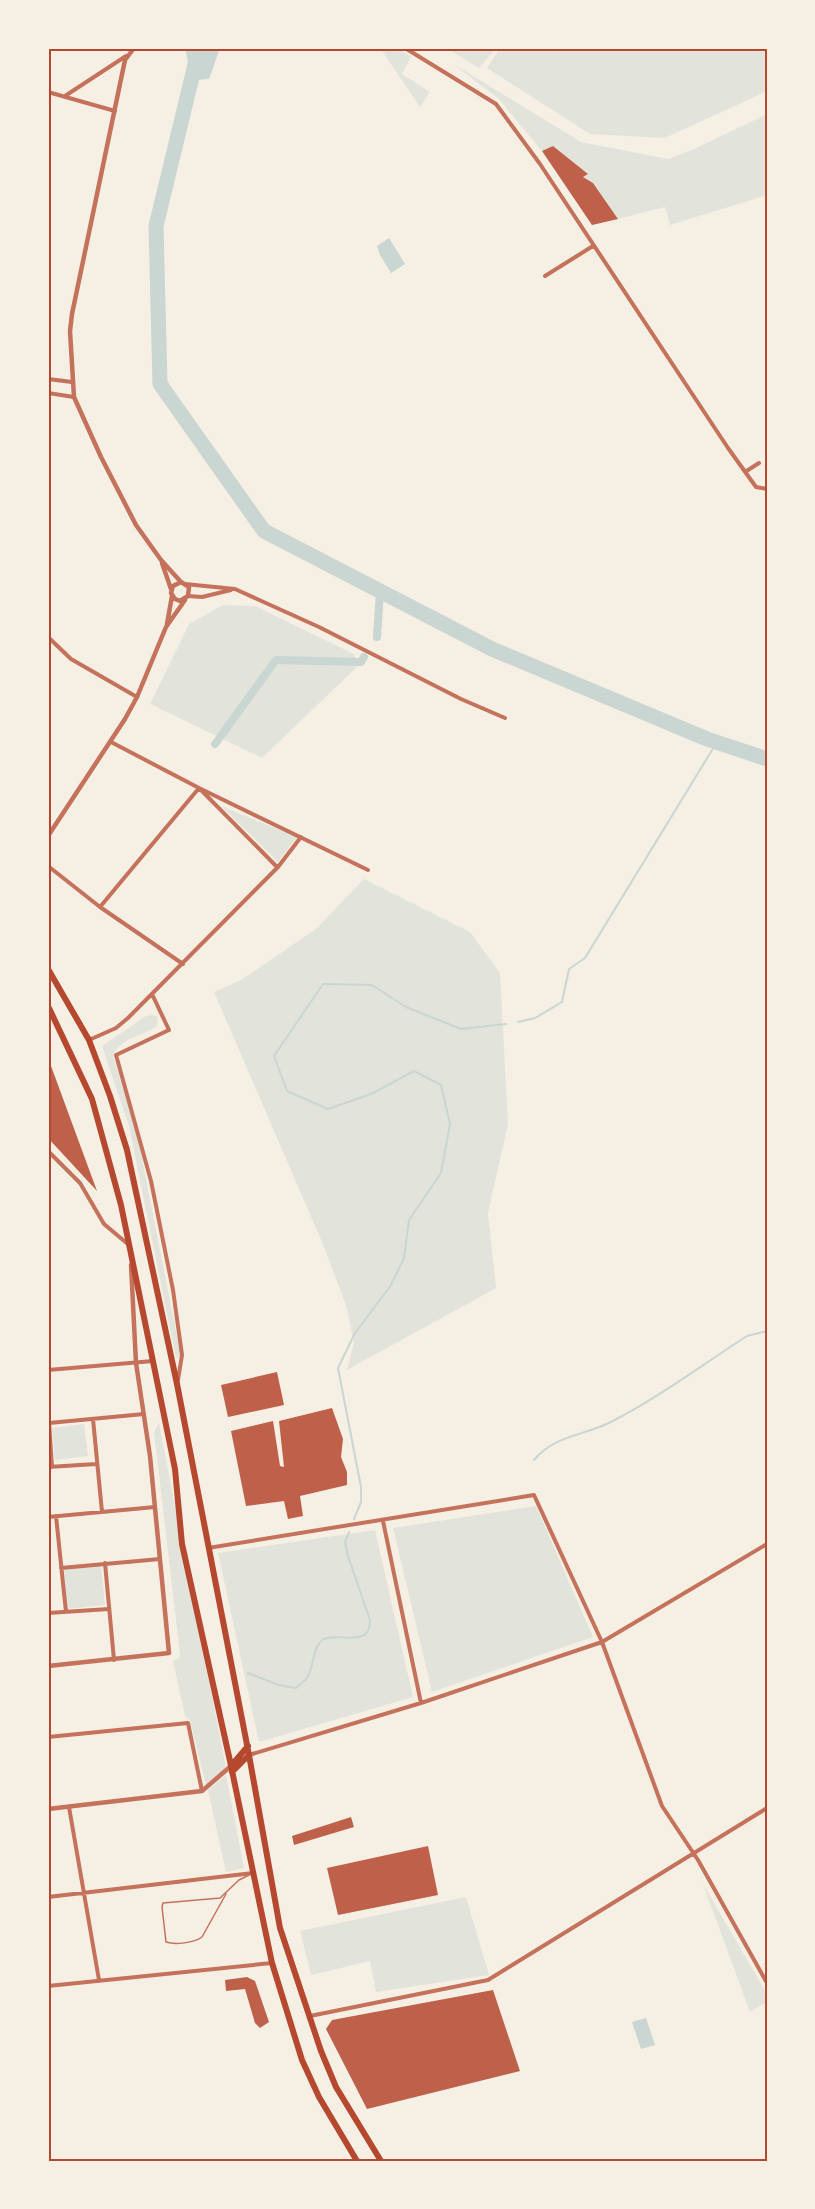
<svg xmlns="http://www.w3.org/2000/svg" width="815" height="2209" viewBox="0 0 815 2209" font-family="'Exo 2',sans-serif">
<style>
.green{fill:#e2e4dc}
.water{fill:#c9d6d2}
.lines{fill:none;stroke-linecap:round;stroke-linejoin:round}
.stream{stroke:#c9d6d2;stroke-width:2}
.canal{stroke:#c9d6d2;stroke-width:8}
.river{stroke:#c9d6d2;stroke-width:15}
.building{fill:#bf614a}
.service{stroke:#c5725c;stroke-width:1.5}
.minor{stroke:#c5725c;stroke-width:4}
.tertiary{stroke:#c5725c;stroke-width:4.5}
.primary{stroke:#b5482f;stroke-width:6}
.neatline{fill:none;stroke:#b5482f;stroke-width:2}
</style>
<rect width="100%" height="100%" fill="#f6efe4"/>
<path class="green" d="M380,48H397L411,57L402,74L430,92L420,107Z
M446,48H486L493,52L479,68Z
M500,48H767V91L665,138L590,134L487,68Z
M452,63L581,142L668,159L694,149L767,114V195L670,225L665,207L618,219L593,183L583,177L588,174L553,146L542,151L499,99Z
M223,605L255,606L354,654L357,667L262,758L150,704L189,624Z
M221,806L297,837L278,862Z
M364,879L470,932L500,973L508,1124L488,1213L496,1288L347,1370L354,1342L346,1305L322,1242L214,992L241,980L316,929Z
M153,1015L158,1017L157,1026C142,1037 121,1037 113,1056L136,1128L181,1357L176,1358L129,1126L102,1046L146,1016Z
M159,1423L226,1768L206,1785L190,1720L185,1716L173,1661L180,1657V1654L154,1432Z
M84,1424L88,1456L55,1460L52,1428Z
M536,1506L593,1637L432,1692L393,1528Z
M375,1530L413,1697L259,1742L218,1553Z
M101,1565L105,1605L67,1609L64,1568Z
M226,1775L244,1868L226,1872L208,1790Z
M703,1884L767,1994V2002L750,2012Z
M466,1897L489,1975L376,1992L370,1961L311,1975L300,1931Z"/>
<path class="water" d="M185,48H220L209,79L192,80Z
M389,238L405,264L391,273L380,255L377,246Z
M646,2018L655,2045L641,2049L632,2022Z"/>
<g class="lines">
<path class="stream" d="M518,1022L535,1018L562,1002L569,969L585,958L717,742
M534,1460C555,1435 583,1436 611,1422C658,1398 702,1365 747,1336L767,1331
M354,1519L361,1502V1487L338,1368L355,1333L391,1285L404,1258L409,1220L441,1173L450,1124L441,1085L414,1071L371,1094L328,1109L287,1091L274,1056L323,984L372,985L406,1007L461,1029L506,1024
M248,1673L279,1685L296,1688C299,1685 304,1682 307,1678C314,1668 312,1646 324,1639C338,1632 371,1649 370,1620L348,1556L345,1542L349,1532"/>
<path class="canal" d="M377,637L380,591
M215,744L276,660L361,662L364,657"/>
<path class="river" d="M199,48L156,226L160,384L264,531L492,649L707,739L767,759"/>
</g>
<path class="building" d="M553,146L588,174L583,177L593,183L618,219L592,225L542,151Z
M51,1066L97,1191L48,1138V1068Z
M277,1372L284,1405L228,1417L221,1385Z
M332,1408L343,1439L341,1457L347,1472V1485L300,1496L303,1516L288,1519L284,1501L246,1506L231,1431L273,1421L280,1466L284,1467L279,1421Z
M351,1817L354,1827L294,1845L292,1836Z
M428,1846L438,1895L338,1915L327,1868Z
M247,1977L255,1981L269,2022L260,2028L255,2023L245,1989L226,1991L225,1980Z
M493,1990L520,2071L367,2109L326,2029L332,2020Z"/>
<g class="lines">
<path class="service" d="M226,1894L202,1937C194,1943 175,1945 166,1942L162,1907L163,1903L220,1898L239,1880L249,1875"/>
<path class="minor" d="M405,48L496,104L540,164L728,448L756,487L767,489
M48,92L115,111
M65,96L126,56
M545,276L593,246
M48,379L72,382
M48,393L74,397
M745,472L759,463
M185,584L235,589L319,627L461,699L505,718
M188,596L202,597L231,590
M48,637L71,659L137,697
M111,742L199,788L368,870
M48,866L100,907L183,964
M100,907L199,788L277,867
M152,994L169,1030L116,1055L151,1181L173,1290L182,1355L178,1380
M89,1040L116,1028L128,1018L278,867L301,837
M48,1151L80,1183L104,1224L129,1245
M48,1370L153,1361
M48,1407L52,1467
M93,1419L102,1512
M49,1423L144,1414
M48,1467L96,1464
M56,1516L66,1612
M48,1517L155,1507
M383,1521L421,1703
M208,1548L534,1495L602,1642L662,1806L698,1860L767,1983
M105,1563L114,1660
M61,1568L160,1559
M48,1613L109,1609
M48,1737L188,1723L202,1791
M249,1755L421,1703L602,1642L767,1544
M69,1807L99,1980
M48,1897L253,1873
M48,1986L272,1963
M310,2016L488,1980L767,1808"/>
<path class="tertiary" d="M134,48L125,60L72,314L70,331L74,397L101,457L136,525L161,560L181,582L189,587L188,596L180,601L175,599L171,593L173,586L181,582
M162,563L171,589
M167,624L172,596
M48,836L125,719L137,697L166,627L185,600
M48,1666L169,1653L150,1456L136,1363L131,1265
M48,1809L202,1791L231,1766"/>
<path class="primary" d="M48,969L89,1040L110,1096L127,1150L177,1384L249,1755L280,1928L321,2051L336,2087L381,2161
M48,1006L92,1099L121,1205L175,1469L182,1544L230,1761L272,1963L302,2060L319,2097L357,2161
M231,1766L248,1746
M232,1772L249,1755"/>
</g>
<rect width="815" height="2209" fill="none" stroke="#f6efe4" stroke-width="99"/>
<rect x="50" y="50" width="716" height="2110" class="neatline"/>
</svg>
